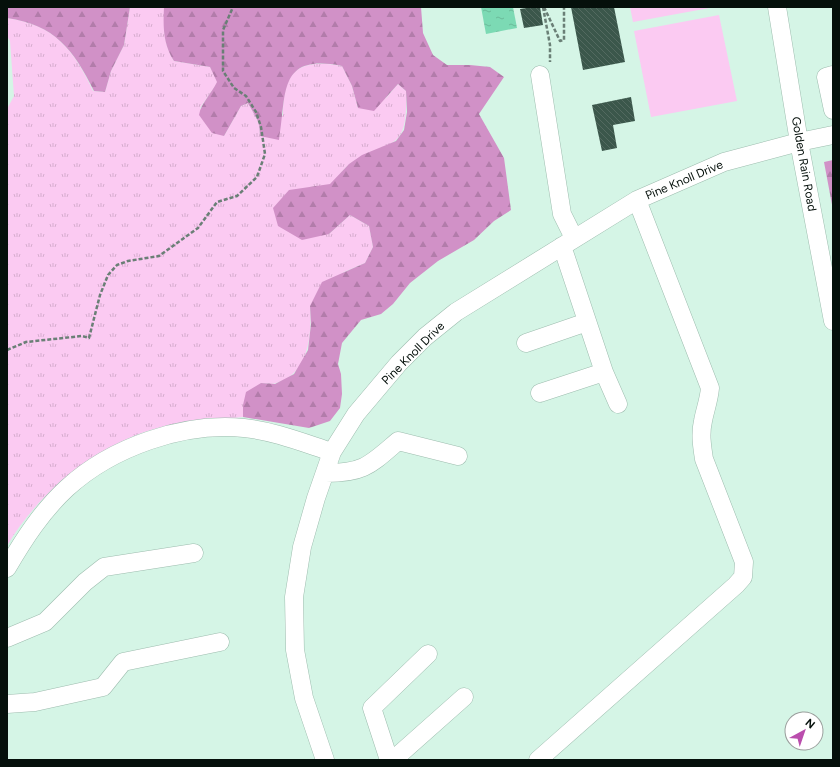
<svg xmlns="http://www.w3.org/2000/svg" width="840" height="767" viewBox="0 0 840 767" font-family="Figtree,sans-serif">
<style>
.grass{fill:url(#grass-tufts)}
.forest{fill:url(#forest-firs)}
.green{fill:#fbcaf2}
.water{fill:url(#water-ripples)}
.building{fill:url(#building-back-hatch)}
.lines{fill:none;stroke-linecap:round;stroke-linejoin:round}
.minor-casing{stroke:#9dbcae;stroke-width:19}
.path{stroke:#6a7f76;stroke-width:2.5;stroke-dasharray:4 2;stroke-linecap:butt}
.minor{stroke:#fff;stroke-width:18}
.labels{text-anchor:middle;stroke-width:4;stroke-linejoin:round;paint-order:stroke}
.street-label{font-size:12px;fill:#05100b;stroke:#fff}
</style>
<defs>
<pattern id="grass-tufts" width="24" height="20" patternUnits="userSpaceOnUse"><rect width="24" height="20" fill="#fbcaf2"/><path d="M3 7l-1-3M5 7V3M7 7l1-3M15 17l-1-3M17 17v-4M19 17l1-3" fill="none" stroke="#d6acce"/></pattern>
<pattern id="forest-firs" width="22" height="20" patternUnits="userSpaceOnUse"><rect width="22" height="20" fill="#d191c7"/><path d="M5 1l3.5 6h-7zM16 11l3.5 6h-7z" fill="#b27caa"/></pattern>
<pattern id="water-ripples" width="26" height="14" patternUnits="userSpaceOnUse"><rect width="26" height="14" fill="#7cdab4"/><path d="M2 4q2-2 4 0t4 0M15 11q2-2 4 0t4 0" fill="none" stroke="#6aba99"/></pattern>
<pattern id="building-back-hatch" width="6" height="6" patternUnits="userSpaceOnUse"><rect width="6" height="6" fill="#3b574b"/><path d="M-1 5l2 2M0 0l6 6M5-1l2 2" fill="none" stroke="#536a60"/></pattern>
</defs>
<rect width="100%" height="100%" fill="#d5f5e6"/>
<path class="grass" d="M130,7H164C164,28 163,43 174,61L210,67L218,82L200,108L224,136L241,106L248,103L259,123L260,136L283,115C283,71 298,58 342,66L352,86L358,108L386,98L398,84L406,91C408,154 392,137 350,164C342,169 338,179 331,184C327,186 320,186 316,187L329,234L350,215L369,226L373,247L365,263L344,272L310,306C312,334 309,374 276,383C272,385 265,383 261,383L243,405V417C219,420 193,420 170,425C105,438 40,489 7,546V109L14,96L10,41L7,36V18C55,25 73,49 93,91L105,92L111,71L124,45Z"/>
<path class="forest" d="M7,7H130L124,45L111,71L105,92L94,91C73,49 55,25 7,18Z
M164,7H421L423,33L433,55L447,65H470L490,67L504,77L479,114L504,158L511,210L494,221L474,240L438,261L410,283L393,304L381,314L361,320L342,343L338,364L341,374L342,394L340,408L330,421L309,428L243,417V405L246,392L261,383L275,384L294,374L308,350L311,324L310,306L322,282L365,263L373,247L369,226L350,215L329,234L302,240L278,226L273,208L289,190L330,184L349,164L362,155L396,141L404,130L407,112L406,91L398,84L374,111L358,108L352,86L342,66C277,53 287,94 279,140L260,136L259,123L248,103L241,106L224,136L212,133L199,115C201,103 212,93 217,82L210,67L174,61C163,44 163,27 164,7Z
M833,160V210L824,162Z"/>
<path class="green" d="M630,7H715L633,22Z
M719,15L737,101L651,117L634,31Z"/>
<path class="water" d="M481,7H513L517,28L486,34Z"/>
<path class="building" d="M533,7H540L543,25L524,28L520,9Z
M571,7H614L625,62L583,70Z
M631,97L635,121L613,125L617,148L602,151L592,105Z"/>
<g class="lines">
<defs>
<path id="minor" d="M777,7L799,142L833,321
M540,75L562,214L574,238
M833,75L826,77L833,110
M526,343L587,322
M604,372L618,404
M540,393L604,372L562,246
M326,473C364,473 370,465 398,441L458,456
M7,568C24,539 42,511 67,488C112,447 183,422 244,428C274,431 304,443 332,452
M7,638L45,622L85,582L104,567L194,553
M7,704L35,702L103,687L123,662L220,642
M325,760L304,698L295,650L294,597L302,547L316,498L332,452L356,414L399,363L425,337L456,312L637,200L724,162L799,142L833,135
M389,760L372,708L428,654
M393,760L464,697
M538,760L736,585L743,577L744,562L704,459C702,446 700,434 703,421C705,410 709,400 710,388L637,200"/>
</defs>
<use href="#minor" class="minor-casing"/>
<path class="path" d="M543,7L550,45V62
M544,7L560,41L564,40V7
M7,350L26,342L82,336L89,338L100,295L108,275L117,265L128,261L159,256L198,228L217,202L237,196L257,177L265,154L261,127L256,112L246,96L234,88L223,71V30L233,7"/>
<use href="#minor" class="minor"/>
</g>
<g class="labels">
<g class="street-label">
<text transform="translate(804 164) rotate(80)" y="4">Golden Rain Road</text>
<text transform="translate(684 180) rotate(-23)" y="4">Pine Knoll Drive</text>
<text transform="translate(413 353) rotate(-45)" y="4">Pine Knoll Drive</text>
</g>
</g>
<rect width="840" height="767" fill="none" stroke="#05100b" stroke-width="16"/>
<g transform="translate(804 731) rotate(40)"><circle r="19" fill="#ffffff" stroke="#9b9f9d"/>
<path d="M0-3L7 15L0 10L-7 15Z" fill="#ba4ead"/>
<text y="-6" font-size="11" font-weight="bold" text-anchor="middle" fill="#05100b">N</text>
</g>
</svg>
